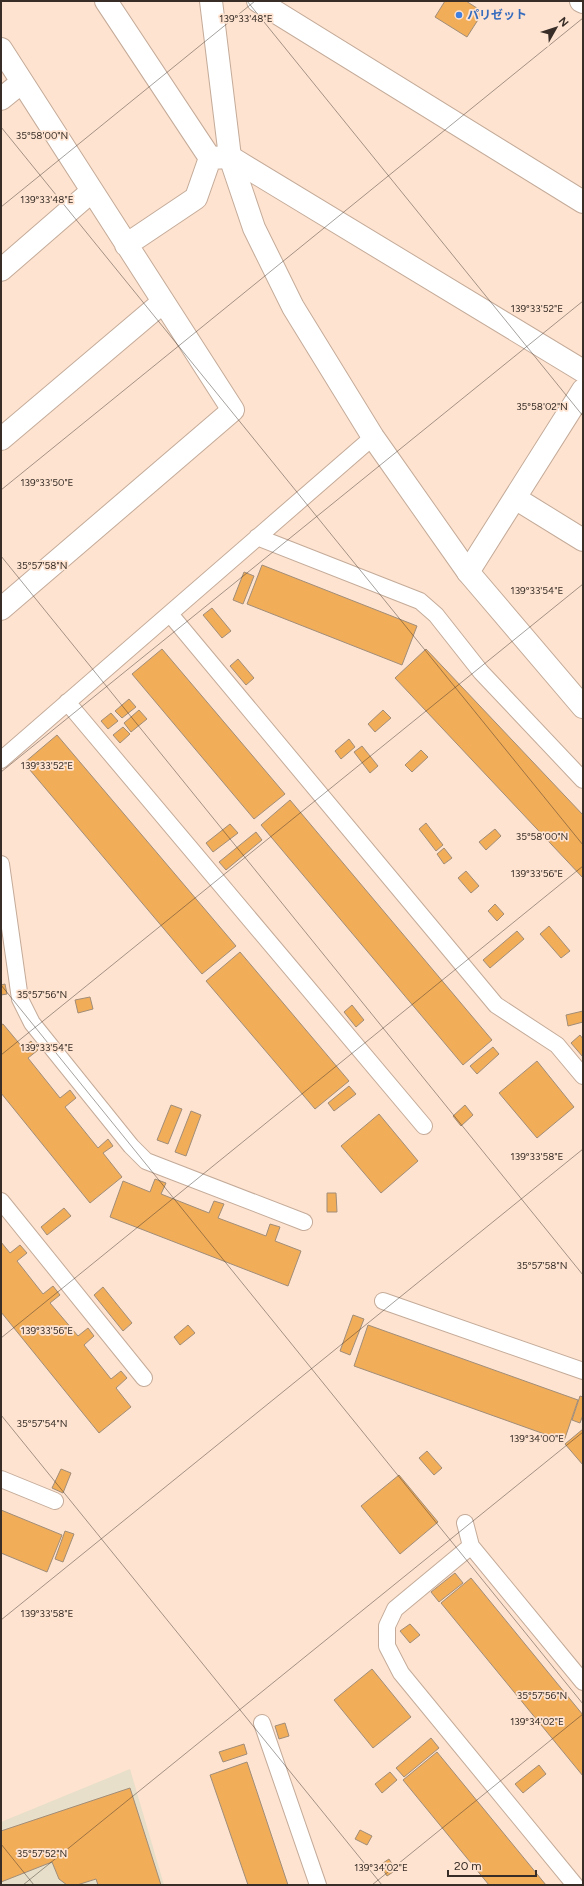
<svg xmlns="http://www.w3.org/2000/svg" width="584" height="1886" viewBox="0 0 584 1886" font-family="Figtree,'Noto Sans JP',sans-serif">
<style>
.education{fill:#e7dfc9}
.building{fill:#f2ad59;stroke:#a18d78}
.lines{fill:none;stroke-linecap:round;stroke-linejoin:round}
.service-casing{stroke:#c4ab99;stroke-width:18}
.minor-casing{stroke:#c4ab99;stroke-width:24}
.tertiary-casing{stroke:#c4ab99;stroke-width:24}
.service{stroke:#fff;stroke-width:16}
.minor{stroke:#fff;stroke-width:22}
.tertiary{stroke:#fff;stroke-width:22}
.ticks{fill:none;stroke:#382e27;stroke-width:1;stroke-opacity:0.45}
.shop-dot{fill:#3f7fe0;stroke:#fee3d0;stroke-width:1.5}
.labels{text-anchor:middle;stroke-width:3.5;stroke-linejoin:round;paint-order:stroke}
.shop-label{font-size:12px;font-weight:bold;fill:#366cbe;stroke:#fee3d0;text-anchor:start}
.ticks-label{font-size:10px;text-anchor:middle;fill:#382e27;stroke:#fee3d0;stroke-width:3.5;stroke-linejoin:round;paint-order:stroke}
</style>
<rect width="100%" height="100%" fill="#fee3d0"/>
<path class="education" d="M130,1769L164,1885H1V1822Z"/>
<path class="building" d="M445,1H466L483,12L467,37L435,17Z
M262,565L417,626L402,665L247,604Z
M244,572L254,576L243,604L233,600Z
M212,608L231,631L222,638L203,615Z
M162,649L285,794L254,819L132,674Z
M426,649L583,815V878L395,678Z
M238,659L254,678L246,685L230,666Z
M129,699L136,707L122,718L115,711Z
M139,710L147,719L131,732L124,723Z
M383,710L391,718L375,732L368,724Z
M111,713L118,721L108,729L101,721Z
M123,727L130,734L120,743L113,735Z
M57,735L236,946L202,974L24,763Z
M349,739L355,747L341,759L335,751Z
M362,746L378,766L370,773L354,752Z
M421,750L428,757L412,772L405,765Z
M290,800L492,1040L463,1065L261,825Z
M426,823L443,845L436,851L419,829Z
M230,824L238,833L213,852L206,843Z
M495,829L501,836L486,850L479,842Z
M256,832L262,840L226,870L219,862Z
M444,848L452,858L444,864L437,854Z
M466,871L479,886L471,893L458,878Z
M495,904L504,914L497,921L488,911Z
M549,926L570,951L561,958L540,934Z
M517,931L524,939L490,968L483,960Z
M240,952L349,1081L315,1109L206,981Z
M5,984L7,994L1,995V985Z
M90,997L93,1009L78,1013L75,1000Z
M352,1005L364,1020L356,1027L344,1012Z
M583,1011V1022L568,1026L566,1015Z
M3,1024L23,1048L31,1041L38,1050L28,1058L60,1098L70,1090L76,1098L65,1107L98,1148L108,1139L113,1146L103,1153L122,1177L90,1203L1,1093V1025Z
M580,1035L583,1039V1057L571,1043Z
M493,1047L499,1054L477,1074L470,1066Z
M537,1061L574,1107L537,1138L499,1093Z
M349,1086L356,1094L334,1111L328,1103Z
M171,1105L182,1109L168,1144L157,1140Z
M465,1105L473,1115L461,1126L453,1116Z
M191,1111L201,1115L186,1156L175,1152Z
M379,1114L418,1161L381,1193L341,1146Z
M155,1179L166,1183L161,1194L209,1213L214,1201L224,1204L218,1218L266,1236L270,1224L280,1227L275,1241L301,1251L288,1286L110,1217L123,1181L150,1192Z
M327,1193H336L337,1212H327Z
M64,1208L71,1216L47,1235L41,1227Z
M1,1242L10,1253L20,1245L27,1253L17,1261L43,1294L53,1286L60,1295L50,1303L78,1336L88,1328L94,1336L84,1345L111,1379L121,1371L127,1378L116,1388L131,1407L99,1433L1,1312Z
M103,1287L132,1323L123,1331L94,1295Z
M353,1315L364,1319L350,1355L340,1351Z
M188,1325L195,1333L180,1345L174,1337Z
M368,1325L578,1400L564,1441L354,1366Z
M580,1396L583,1397V1415L580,1423L572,1420Z
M583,1429V1465L565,1444Z
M427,1451L442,1468L434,1475L419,1458Z
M61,1469L71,1473L63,1493L52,1488Z
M399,1475L438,1522L400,1554L361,1506Z
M1,1510L62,1535L47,1572L1,1553Z
M65,1531L74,1534L63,1562L55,1559Z
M455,1573L463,1583L439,1602L431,1592Z
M471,1578L583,1715V1776L441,1603Z
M410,1624L420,1635L410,1643L400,1631Z
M372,1669L411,1717L373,1748L334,1700Z
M285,1723L289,1736L279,1739L275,1726Z
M431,1738L439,1748L404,1777L396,1768Z
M244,1744L247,1754L223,1762L219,1752Z
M437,1752L546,1885H489L403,1780Z
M247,1762L288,1885H248L210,1775Z
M539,1765L546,1774L523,1793L515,1784Z
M390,1772L397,1780L382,1793L375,1784Z
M130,1788L161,1885H98L96,1879L77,1885H67L59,1879L52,1862L1,1882V1831Z
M360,1830L372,1836L367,1845L355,1839Z
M389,1859L396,1870L387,1876L380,1865Z"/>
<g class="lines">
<defs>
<path id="service" d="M257,537L420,601L436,615L481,672L583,780
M170,614L496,1005L557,1045L583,1076
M67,702L424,1126
M1,760L373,437
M1,864L20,999L32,1023L131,1146L146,1161L304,1222
M1,1201L144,1378
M383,1301L583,1371
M1,1479L55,1501
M465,1523L471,1546L395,1609L387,1626V1646L401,1673L575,1885
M471,1546L583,1682
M262,1723L318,1885"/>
<path id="minor" d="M106,1L210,158L230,157L583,371
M258,1L583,202
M1,49L233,410L1,609
M1,99L22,82
M126,245L196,198L210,158
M1,270L92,191
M1,439L163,302
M515,498L583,540
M468,572L583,390"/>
<path id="tertiary" d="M211,1L230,157L254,228L293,307L373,437L468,572L583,707
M581,1L583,2"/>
</defs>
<use href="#service" class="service-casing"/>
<use href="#minor" class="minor-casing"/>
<use href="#tertiary" class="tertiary-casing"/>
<use href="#service" class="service"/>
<use href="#minor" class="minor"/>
<use href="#tertiary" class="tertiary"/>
</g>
<path class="ticks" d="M247,1L583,416M1,127L583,845M1,207L255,1M1,490L583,18M1,556L583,1275M1,772L583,301M1,985L583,1704M1,1055L583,584M1,1338L583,866M1,1415L382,1885M1,1620L583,1149M1,1844L34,1885M23,1885L583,1432M372,1885L583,1714"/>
<circle class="shop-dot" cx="459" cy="15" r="4"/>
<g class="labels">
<g class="shop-label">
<text x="467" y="19">パリゼット</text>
</g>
</g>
<g class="ticks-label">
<text x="246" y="22">139°33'48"E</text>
<text x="42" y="139">35°58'00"N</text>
<text x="47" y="203">139°33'48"E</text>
<text x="537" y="312">139°33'52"E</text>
<text x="542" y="410">35°58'02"N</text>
<text x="47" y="486">139°33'50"E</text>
<text x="42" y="569">35°57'58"N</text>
<text x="537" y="594">139°33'54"E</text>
<text x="47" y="769">139°33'52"E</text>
<text x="542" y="840">35°58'00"N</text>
<text x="537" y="877">139°33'56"E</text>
<text x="42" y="998">35°57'56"N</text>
<text x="47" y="1051">139°33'54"E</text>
<text x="537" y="1160">139°33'58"E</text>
<text x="542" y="1269">35°57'58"N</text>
<text x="47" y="1334">139°33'56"E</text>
<text x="42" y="1427">35°57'54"N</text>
<text x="537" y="1442">139°34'00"E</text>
<text x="47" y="1617">139°33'58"E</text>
<text x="542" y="1699">35°57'56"N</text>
<text x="537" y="1725">139°34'02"E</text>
<text x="42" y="1857">35°57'52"N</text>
<text x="381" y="1871">139°34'02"E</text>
</g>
<rect width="584" height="1886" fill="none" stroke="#382e27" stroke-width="4"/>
<g transform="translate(556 28) rotate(51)" stroke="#fee3d0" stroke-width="3" paint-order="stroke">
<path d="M0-3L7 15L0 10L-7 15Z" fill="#382e27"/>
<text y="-6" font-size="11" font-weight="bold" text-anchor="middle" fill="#382e27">N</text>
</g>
<path d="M448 1870v6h88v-6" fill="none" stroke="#382e27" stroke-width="2"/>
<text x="454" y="1870" font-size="12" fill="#382e27" stroke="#fee3d0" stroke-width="3" paint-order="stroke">20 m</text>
</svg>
